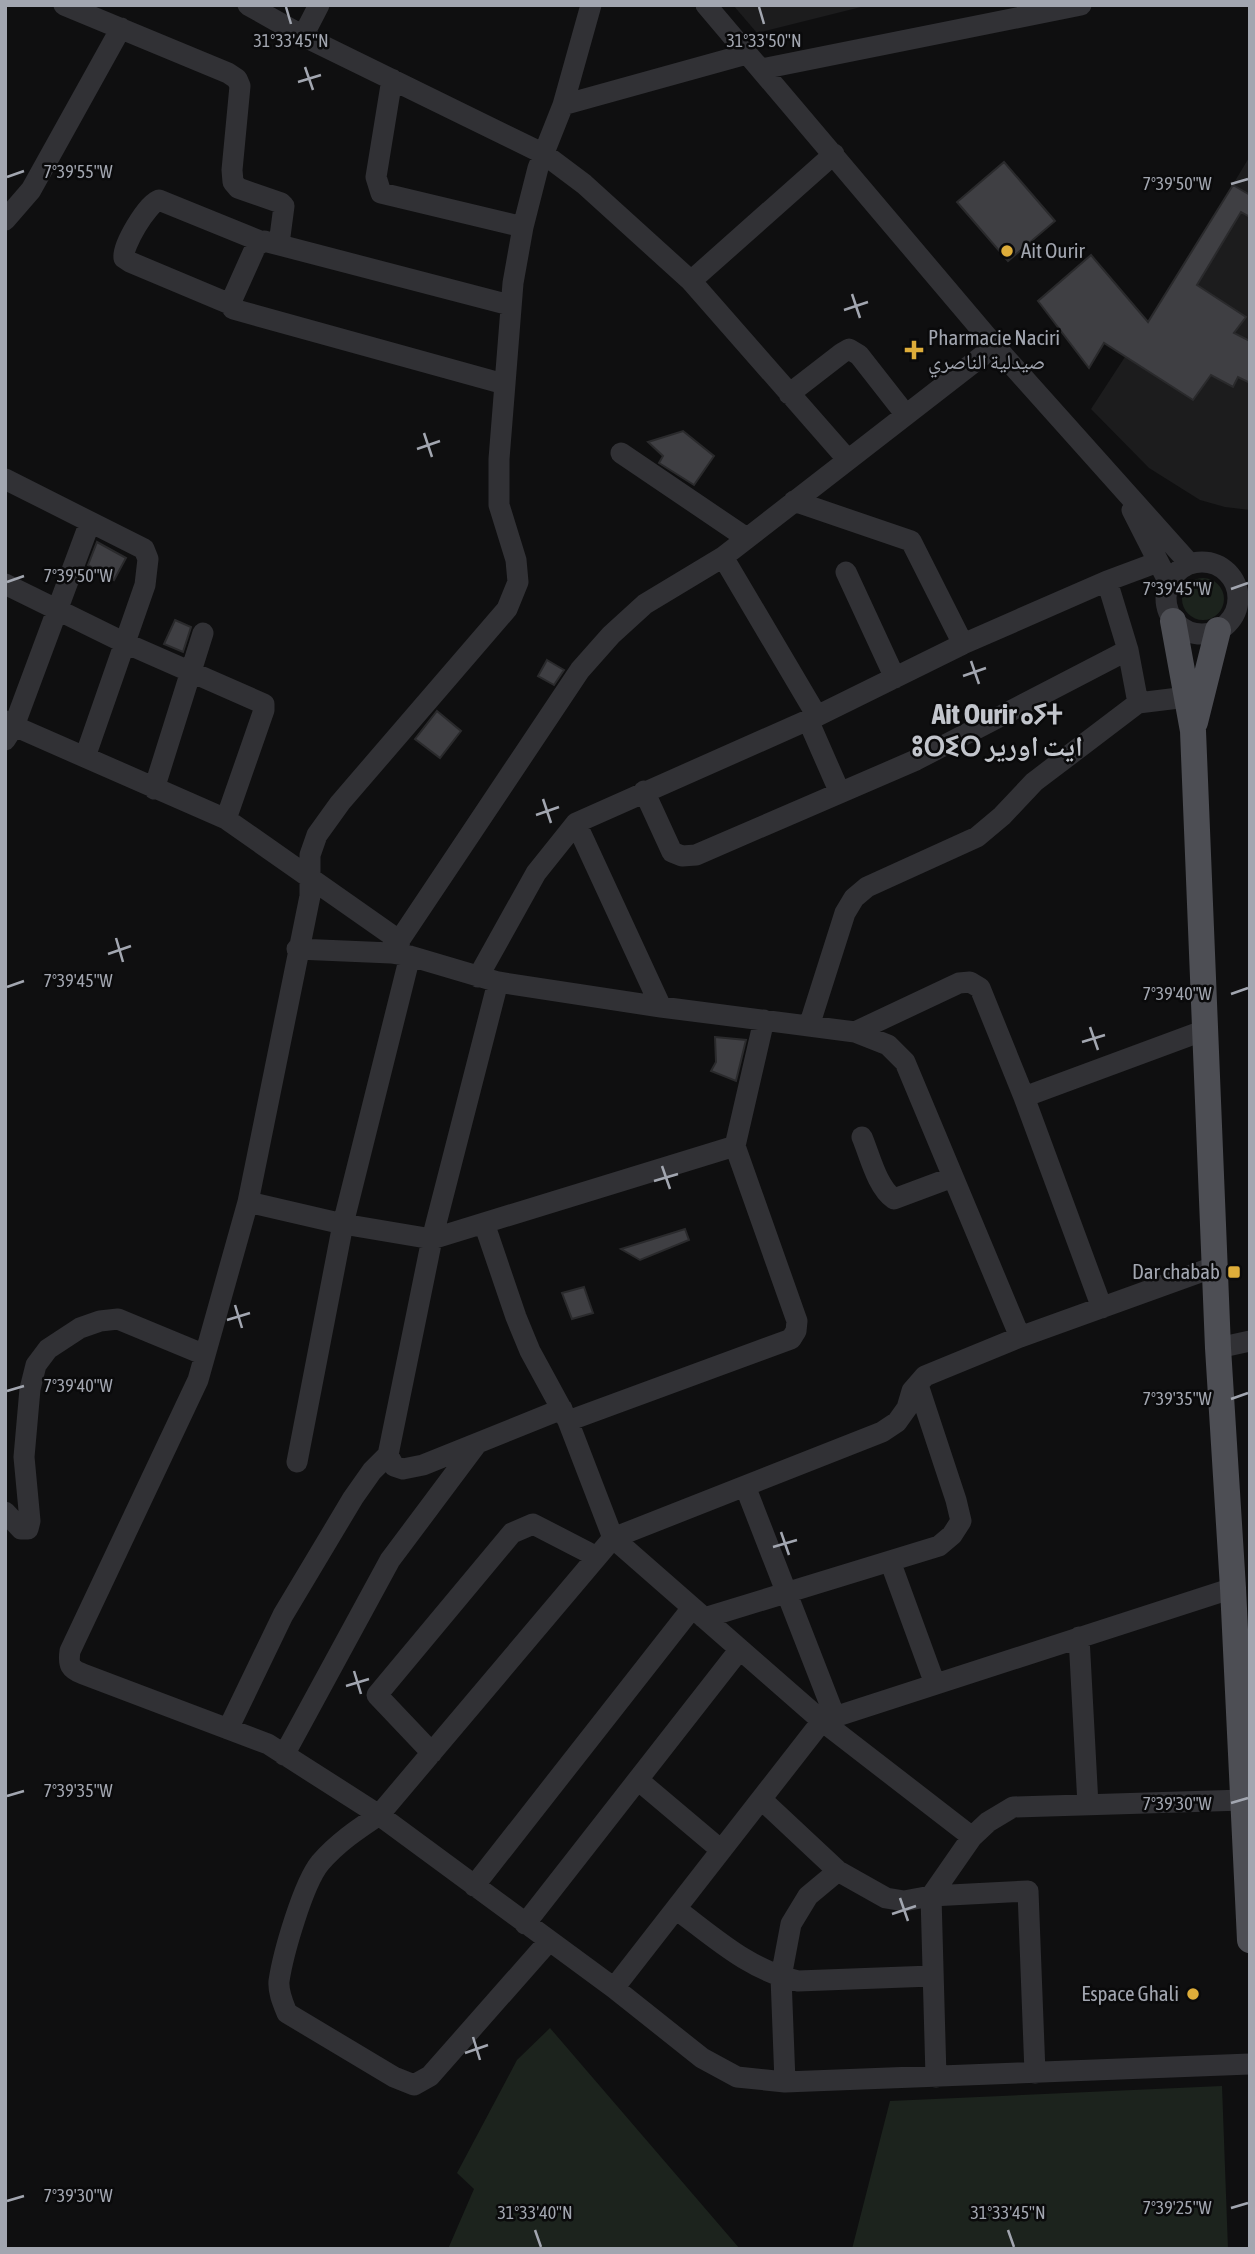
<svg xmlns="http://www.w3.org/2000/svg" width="1255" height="2254" viewBox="0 0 1255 2254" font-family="'Asap Condensed','Noto Naskh Arabic','Noto Sans Tifinagh',sans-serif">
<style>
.built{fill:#1c1c1d}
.green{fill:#1c231d}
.building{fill:#3f3f43;stroke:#2a2a2c;stroke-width:2}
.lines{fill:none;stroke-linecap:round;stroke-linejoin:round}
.minor{stroke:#313135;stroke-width:21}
.major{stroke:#4d4e54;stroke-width:26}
.ticks{fill:none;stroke:#a2a6b0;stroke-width:2.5}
.poi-dot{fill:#dead3a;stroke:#0a0a0b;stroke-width:2.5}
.labels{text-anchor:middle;stroke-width:5;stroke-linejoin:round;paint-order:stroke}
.poi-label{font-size:21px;fill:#a2a6b0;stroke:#0a0a0b;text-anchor:start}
.district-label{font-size:28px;font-weight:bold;fill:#c2c5cc;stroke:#0a0a0b}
.ticks-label{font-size:18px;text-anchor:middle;fill:#a2a6b0;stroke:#0a0a0b;stroke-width:5;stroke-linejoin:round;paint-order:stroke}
</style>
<rect width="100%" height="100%" fill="#0f0f10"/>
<path class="built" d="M733,5H869L757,33Z
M1250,156V510L1225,507L1200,500L1149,468L1091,409L1179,274Z"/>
<path class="green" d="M1182 599a21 21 0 1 1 42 0a21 21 0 1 1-42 0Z
M550,2028L740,2249H448L474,2189L457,2173L517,2060Z
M1222,2086L1228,2249H852L890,2101Z"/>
<path class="building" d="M1004,162L1055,221L1008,261L957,202Z
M1233,185L1250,195V217L1241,212L1197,285L1246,317L1234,333L1250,341V383L1238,377L1233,387L1211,375L1193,400L1104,343L1089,368L1038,301L1091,255L1148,322Z
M683,431L714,456L694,485L659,463L663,456L648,442Z
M97,542L126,558L114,580L88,565Z
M175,620L191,627L183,652L164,644Z
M547,660L564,670L554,685L538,676Z
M437,711L461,731L440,758L415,739Z
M715,1037L746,1040L736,1081L711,1071L716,1062Z
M685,1229L689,1240L640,1260L621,1249Z
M584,1287L593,1313L572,1319L562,1293Z"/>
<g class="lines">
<path class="minor" d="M64,5L228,73L237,79L240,86L232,170L233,182L238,188L281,203L284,206L279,244
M248,5L303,36L544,154L584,184L691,281L848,460
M591,5L563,105L538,168L523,227L513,283L499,459V505L516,560L518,582L507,609L340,803L317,835L310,855V896L248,1202L198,1380L70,1651C68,1665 70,1669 83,1674L268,1744L379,1815L614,1988L702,2058L737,2077L785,2082L1250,2064
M706,5L995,346L1190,564
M303,36L319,5
M762,69L1081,5
M392,79L376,177L381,193L523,227
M563,105L747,54
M5,220L31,190L121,28
M691,281L834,154
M230,304L130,262L124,258C122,246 147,204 159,200L260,241
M504,384L233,309L230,304L256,246L264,241L510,305
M789,394L842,353L849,349L859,355L906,415
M621,453L745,537
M5,479L144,549L148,559L145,585L85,757
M794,501L911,541L963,644
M1132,510L1165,575
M723,557L817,716
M1166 598a36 36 0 1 1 72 0a36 36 0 1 1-72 0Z
M846,572L895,678
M1107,581L1128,650L1138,703
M5,584L125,643L264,704V710L226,819
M808,720L840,793
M5,721L14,726L90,522
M5,740L14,726L226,819L400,941
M154,789L203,633
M644,791L672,852L682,856L696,855L916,760L1128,650
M576,823L661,1007
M297,949L391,953L410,956L498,982L661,1007L855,1032L888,1045L905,1062L1020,1337
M391,953L580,670L611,635L645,604L723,557L995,346
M478,977L536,873L576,823L817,716L963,644L1107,581L1158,562
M498,982L432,1239L388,1455L394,1466L403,1469L423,1465L562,1409
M764,1020L735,1146L797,1321L796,1331L791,1339L568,1421L613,1538L822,1721L972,1837
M809,1026L845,913L854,898L867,887L977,837L1002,816L1034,782L1138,703L1187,697
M855,1032L959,983L970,982L980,988L1024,1097L1205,1030
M1024,1097L1102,1308
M862,1137C870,1156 877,1187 894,1199L953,1177
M248,1202L343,1224L432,1239L735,1146
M484,1223L516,1317L530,1351L567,1419
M1218,1348L1250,1341
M297,1462L343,1224L410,956
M745,1486L835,1717
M5,1512L21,1529H28L30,1521L24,1457L30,1389L36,1365L48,1349L80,1328L100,1321L118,1319L205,1355
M890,1561L935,1684
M704,1618L939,1546L952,1535L961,1521L956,1500L918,1385
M1079,1637L1088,1805
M228,1729L283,1615L353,1498L372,1471L388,1455
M432,1753L377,1695L512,1533L533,1524L597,1557
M284,1755L390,1560L476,1445
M638,1780L721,1850
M762,1800L838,1871
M474,1886L692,1608
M676,1909C715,1938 749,1970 798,1981L932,1976
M525,1924L740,1649
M549,1941L430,2076L414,2085L394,2077L287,2013C283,2003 278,1992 279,1981C283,1954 303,1884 320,1863C337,1843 358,1829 379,1815L613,1538L882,1432L897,1422L907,1408L912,1391L925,1376L1020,1337L1214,1267
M614,1988L822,1721L1233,1588
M936,2077L931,1896L972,1837L988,1822L1013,1807L1244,1800
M785,2082L781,1977L791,1924L808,1896L838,1871L886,1898L904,1901L931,1896L1028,1891L1035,2073"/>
<path class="major" d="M1173,621L1193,731L1218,1348L1233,1588L1250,1940
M1195,722L1218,630"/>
</g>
<path class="ticks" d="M286,7L291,24M759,7L764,24M305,67L313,90M298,82L321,75M7,177L24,171M1231,184L1248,179M852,294L860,318M844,310L868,302M424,433L432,457M417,449L440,441M7,582L24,576M1231,589L1248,583M971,661L979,684M963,676L986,668M543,799L551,823M536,815L559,807M116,938L123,962M108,954L131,946M7,987L24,981M1231,994L1248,988M1090,1027L1098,1050M1082,1042L1105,1035M662,1166L670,1189M654,1181L678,1174M235,1305L242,1328M227,1320L250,1313M7,1391L24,1386M1231,1399L1248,1393M781,1532L789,1555M773,1547L797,1540M354,1671L361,1694M346,1686L369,1679M7,1796L24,1791M1231,1803L1248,1798M900,1898L908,1921M892,1914L916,1906M473,2037L480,2060M465,2053L488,2045M7,2201L24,2196M1231,2208L1248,2203M535,2230L541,2247M1008,2230L1014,2247"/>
<g class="poi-dot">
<circle cx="1007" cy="251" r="7"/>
<path d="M910.5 339.5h7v7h7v7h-7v7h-7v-7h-7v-7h7z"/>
<rect x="1227" y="1265" width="14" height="14" rx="3.5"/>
<circle cx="1193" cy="1994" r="7"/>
</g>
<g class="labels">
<g class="poi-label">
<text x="1021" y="258">Ait Ourir</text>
<text x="928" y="345">Pharmacie Naciri<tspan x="928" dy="24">صيدلية الناصري</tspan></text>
<text x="1220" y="1279" text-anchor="end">Dar chabab</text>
<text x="1179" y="2001" text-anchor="end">Espace Ghali</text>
</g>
<g class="district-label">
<text x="997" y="724">Ait Ourir ⴰⵢⵜ<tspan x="997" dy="32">ⵓⵔⵉⵔ ايت اورير</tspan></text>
</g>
</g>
<g class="ticks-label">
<text x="291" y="47">31°33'45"N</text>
<text x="764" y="47">31°33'50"N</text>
<text x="78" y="178">7°39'55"W</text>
<text x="1177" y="190">7°39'50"W</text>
<text x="78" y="582">7°39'50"W</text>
<text x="1177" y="595">7°39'45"W</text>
<text x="78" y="987">7°39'45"W</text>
<text x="1177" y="1000">7°39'40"W</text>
<text x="78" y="1392">7°39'40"W</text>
<text x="1177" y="1405">7°39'35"W</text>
<text x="78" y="1797">7°39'35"W</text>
<text x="1177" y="1810">7°39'30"W</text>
<text x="78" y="2202">7°39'30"W</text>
<text x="1177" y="2214">7°39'25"W</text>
<text x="535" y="2219">31°33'40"N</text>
<text x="1008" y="2219">31°33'45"N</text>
</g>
<rect width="1255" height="2254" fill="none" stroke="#a2a6b0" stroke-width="14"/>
</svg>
